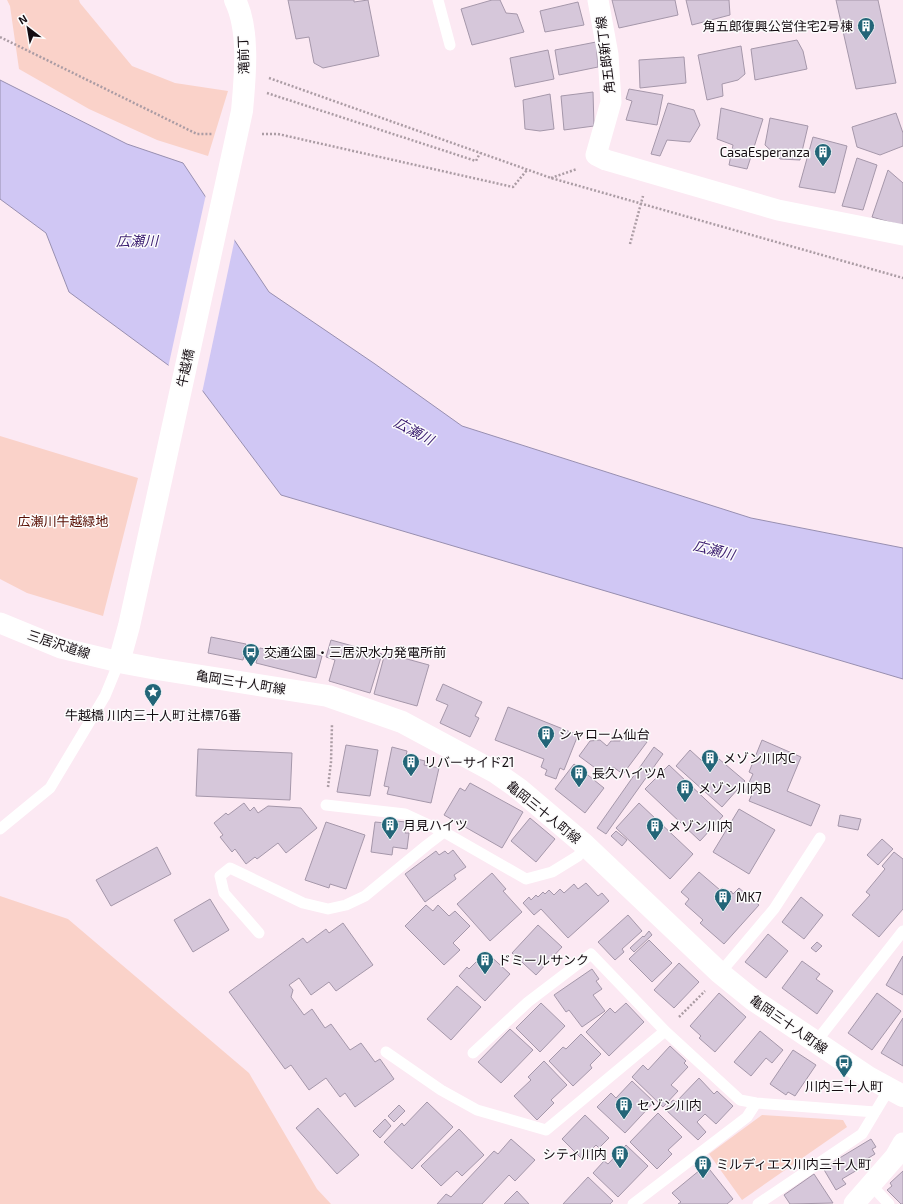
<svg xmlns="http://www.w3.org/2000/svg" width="903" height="1204" viewBox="0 0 903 1204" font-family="'Exo 2','Noto Sans JP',sans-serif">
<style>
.green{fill:#fad2c9}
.water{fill:#d0c7f4;stroke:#988fb0}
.pier{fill:#fce9f3}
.building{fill:#d6c7da;stroke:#a597aa}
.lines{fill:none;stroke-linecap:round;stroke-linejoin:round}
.path{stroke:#ab9ca4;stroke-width:2.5;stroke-dasharray:2 2;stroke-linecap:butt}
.lane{stroke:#fff;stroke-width:11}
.street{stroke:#fff;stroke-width:21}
.secondary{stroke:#fff;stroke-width:22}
.labels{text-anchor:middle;stroke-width:3;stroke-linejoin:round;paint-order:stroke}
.poi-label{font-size:13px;fill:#150d12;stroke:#fcfcfc;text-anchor:start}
.street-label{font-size:13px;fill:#150d12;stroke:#fcfcfc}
.park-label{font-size:13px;fill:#580e02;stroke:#fcfcfc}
.water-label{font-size:14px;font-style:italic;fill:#3c1e71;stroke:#fcfcfc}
</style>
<rect width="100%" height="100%" fill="#fce9f3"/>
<path class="green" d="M7,0H79L80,3L132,66L175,83L228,91L208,156L157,140L89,109L19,69L10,6Z
M0,436L138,478L103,616L27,593L0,579Z
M0,896L68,919L249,1073L317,1189L331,1204H0Z
M762,1115L843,1120L847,1127L742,1200L709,1154Z"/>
<path class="water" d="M0,80L127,144L183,163L269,292L375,364L462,426L751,518L903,548V679L281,495L202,390L69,292L46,233L0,199Z"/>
<path class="pier" d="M206,194L235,238L202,393L168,368Z"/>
<path class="building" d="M288,0H354V2L368,0L379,56L323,68L314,63L309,37L296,39Z
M492,0H500L506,13L517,14L524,32L472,45L461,9Z
M612,0H675L678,15L619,28Z
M686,0H729L730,15L692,25Z
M836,0H878L896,83L856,89Z
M578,2L584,25L545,32L540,11Z
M797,40L803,51L807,69L755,80L751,49Z
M596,42L598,67L559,75L555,50Z
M741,46L745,74L738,80L722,84L723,96L707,100L698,55Z
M548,50L554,79L515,87L510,58Z
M684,57L686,83L640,88L639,60Z
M629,89L663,95L657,125L626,120L632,101L626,99Z
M593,92L594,126L564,130L561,96Z
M550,94L554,129L540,131L525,129L523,100Z
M668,103L694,110L700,125L690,142L667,140L660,156L651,154Z
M721,108L763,119L747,169L729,165L733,145L717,139Z
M896,113L903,133V146L880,155L857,147L852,127Z
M770,118L808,126L800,160L780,159L765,145Z
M813,137L847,146L835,193L799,187Z
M857,158L877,165L863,210L842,206Z
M888,170L903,183V226L872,217Z
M211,637L246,644L243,660L208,653Z
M331,640L382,654L370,693L329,681L335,660L326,657Z
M260,648L287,654L289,648L322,656L316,678L256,663Z
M385,653L429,665L417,706L374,694Z
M443,684L482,702L475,716L479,718L470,737L440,723L448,705L436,700Z
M508,707L578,735L564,770L560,768L556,779L545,775L547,770L541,767L544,759L495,740Z
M623,737H629L633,741L636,738H641L647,742L623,774L613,767L606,776L579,756L590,741L600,740L607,746L611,741H620Z
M762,740L801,757L787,791L820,805L811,826L749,801L752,794L745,791L753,774L749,772Z
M346,745L378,750L370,796L337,792Z
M392,747L407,751L406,756L425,761L424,765L439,768L431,803L387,794L389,787L384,786Z
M654,747L663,754L606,834L597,828Z
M198,749L292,753L290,800L196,796Z
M690,750L702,761L705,758L708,761L711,758L716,762L719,759L745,781L722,807L676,766Z
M574,764L604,788L585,813L555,789Z
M669,765L723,816L700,841L645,789Z
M470,783L523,812L502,848L444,815L460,788L465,791Z
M244,803L250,811L254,807L258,813L268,806L301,808L317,828L286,853L278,843L257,859L255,857L246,864L235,849L232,852L220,837L223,835L214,823L226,813L228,815Z
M639,803L693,854L670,879L616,828Z
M739,809L775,830L749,874L713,852Z
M840,815L861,819L858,830L838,826Z
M530,818L555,839L536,862L511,841Z
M396,821L406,822L405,833H409L407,849L393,847L392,855L371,852L375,822L396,824Z
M326,822L365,835L346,889L330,884L329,888L305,880Z
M616,831L627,840L622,846L611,836Z
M882,839L893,849L878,865L867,855Z
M157,847L171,874L111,906L96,880Z
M453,850L466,867L454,875L456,879L425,902L405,874L436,851L439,855L445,851L448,854Z
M894,852L903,859V909L879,937L852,915L870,895L866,892L885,869L882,866Z
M699,872L720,890L722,888L729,893L731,891L733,894L739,888L759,905L724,944L700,923L703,920L685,904L689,899L681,892Z
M492,873L506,889L503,891L522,912L490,941L457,904Z
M586,883L598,896L602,893L609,901L568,938L541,909L534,915L523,903L529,897L531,900L536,895L538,897L543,892L545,894L549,890L554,895L560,889L564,893L574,884L578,889Z
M801,897L823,915L804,939L782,922Z
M210,899L229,930L193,952L174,920Z
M426,905L433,911L438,905L449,916L455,911L470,926L453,943L460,950L444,965L405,926Z
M628,915L642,931L622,949L624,952L615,960L598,942Z
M343,923L373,965L336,991L329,982L311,995L299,978L289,985L293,990L291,997L304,1015L312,1009L325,1028L331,1024L350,1050L361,1043L375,1062L380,1059L394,1079L355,1107L345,1093L340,1097L326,1078L309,1090L291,1065L285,1069L229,992L303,938L307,943L326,929L329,933Z
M538,925L562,947L536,975L512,953Z
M649,931L652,935L634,952L630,948L643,936L644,937Z
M768,934L788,951L766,978L745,962Z
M649,940L672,963L652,982L629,959Z
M817,942L822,946L816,952L811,948Z
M486,952L510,974L485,1001L459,976L467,967L469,969Z
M903,956V995L886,985Z
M802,961L820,974L816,979L833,991L817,1014L782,988Z
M679,963L699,982L674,1008L654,990Z
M592,969L599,979L596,981L602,989L593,995L605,1011L582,1027L569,1010L566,1012L554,995Z
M457,986L481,1007L451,1040L427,1019Z
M719,993L746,1017L715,1052L699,1038L701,1036L690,1026Z
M877,993L901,1011L872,1050L848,1033Z
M541,1003L565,1026L540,1052L516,1028Z
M626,1003L644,1022L609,1056L586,1032L610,1008L615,1013Z
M903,1018V1066L881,1053Z
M510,1029L533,1050L501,1083L478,1062Z
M760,1031L783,1050L772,1063L766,1058L751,1076L734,1062Z
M581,1034L601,1054L590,1065L592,1068L573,1086L549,1061L563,1047L566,1049Z
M670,1046L686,1061L684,1063L688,1067L671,1085L678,1091L663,1107L632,1077L643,1065L648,1070Z
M793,1050L816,1065L795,1096L788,1092L786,1095L770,1084Z
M544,1061L567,1085L551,1100L554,1103L537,1120L514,1096L531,1080L528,1077Z
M699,1078L714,1094L717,1091L733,1106L716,1124L705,1114L697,1122L706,1132L698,1140L665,1109L673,1100L676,1102Z
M632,1081L654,1102L625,1133L597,1107L611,1093L616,1098Z
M427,1102L453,1127L412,1169L384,1142L402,1123L404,1126Z
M399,1105L405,1111L394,1122L388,1116Z
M318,1108L359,1155L337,1174L296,1128Z
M658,1113L682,1137L668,1150L672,1154L657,1169L630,1142Z
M585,1115L609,1138L599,1148L596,1145L582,1159L562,1139Z
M385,1119L391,1126L380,1138L373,1131Z
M459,1129L484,1155L462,1176L457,1171L441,1186L421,1166Z
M511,1139L535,1160L515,1181L509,1175L482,1204H437L446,1194L451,1197L494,1151L498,1154Z
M871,1139L876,1147L872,1149L875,1154L862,1162L864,1166L842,1179L846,1184L836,1190L823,1168Z
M626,1145L648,1166L618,1197L593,1173L604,1161L608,1164Z
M706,1165L733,1199L727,1204H678L681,1202L672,1193Z
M903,1171V1204H901L887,1190L892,1186L890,1183Z
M814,1174L833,1203L790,1204L784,1195Z
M588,1177L613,1201L610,1204H563Z
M517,1191L529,1204H504Z"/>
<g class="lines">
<path class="path" d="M0,37L197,134H213
M269,78L551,178L903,278
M267,93L476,161L480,153
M262,134H278L513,187L527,170
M551,178L577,169
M630,244L643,196
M328,787L331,762L332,724
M679,1017L705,991"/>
<path class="lane" d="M438,0L450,45
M326,805L405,814L444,832
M0,829L50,788L105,696L119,662
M259,933L224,893L220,876L230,868L303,903L328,909L346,905L365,896L427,845L444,832L526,879L552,872L578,856L585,845
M720,973L774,909L820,838
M815,1043L903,931
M386,1052L441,1090L477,1110L546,1130L665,1031
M473,1053L528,1002L591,954L665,1031L740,1100L756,1103L875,1112
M871,1185L889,1204
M633,1204L747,1117L756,1103
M758,1204L862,1134L889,1089"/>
<path class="street" d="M598,0L608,55L611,102L596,155L606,160L778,210L903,235
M0,623L61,648L119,662
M854,1204L895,1157L903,1143"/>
<path class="secondary" d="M235,0C250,30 245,78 242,111L129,626L119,662L157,669L328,696L402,722L467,757L495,772L519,789L585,845L720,973L752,999L868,1077L903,1096"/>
</g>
<defs>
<symbol id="building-pin" viewBox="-11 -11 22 30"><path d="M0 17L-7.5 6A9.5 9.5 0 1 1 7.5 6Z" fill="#236578" stroke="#fcfcfc"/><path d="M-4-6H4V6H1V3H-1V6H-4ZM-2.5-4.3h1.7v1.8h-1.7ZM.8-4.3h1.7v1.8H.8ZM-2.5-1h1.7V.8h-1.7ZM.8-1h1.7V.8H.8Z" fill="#fff"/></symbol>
<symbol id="bus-pin" viewBox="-11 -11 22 30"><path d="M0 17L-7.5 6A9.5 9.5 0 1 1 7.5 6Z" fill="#236578" stroke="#fcfcfc"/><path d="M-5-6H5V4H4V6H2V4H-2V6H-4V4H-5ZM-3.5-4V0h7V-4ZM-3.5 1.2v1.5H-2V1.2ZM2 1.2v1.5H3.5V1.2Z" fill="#fff"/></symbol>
<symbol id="sight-pin" viewBox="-11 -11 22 30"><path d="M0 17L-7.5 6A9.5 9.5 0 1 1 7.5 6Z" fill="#236578" stroke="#fcfcfc"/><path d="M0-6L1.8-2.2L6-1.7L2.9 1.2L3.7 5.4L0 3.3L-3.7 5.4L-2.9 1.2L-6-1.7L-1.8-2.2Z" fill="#fff"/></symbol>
</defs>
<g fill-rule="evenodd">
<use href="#building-pin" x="856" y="16" width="20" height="27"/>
<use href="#building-pin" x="813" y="142" width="20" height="27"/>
<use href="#bus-pin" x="241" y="642" width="20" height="27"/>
<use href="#sight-pin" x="143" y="682" width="20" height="27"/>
<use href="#building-pin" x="536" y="724" width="20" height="27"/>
<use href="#building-pin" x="700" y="748" width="20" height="27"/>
<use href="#building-pin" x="401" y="752" width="20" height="27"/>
<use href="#building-pin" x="569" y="763" width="20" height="27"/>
<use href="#building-pin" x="675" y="778" width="20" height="27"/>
<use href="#building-pin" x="380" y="815" width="20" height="27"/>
<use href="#building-pin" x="645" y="816" width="20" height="27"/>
<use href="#building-pin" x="713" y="887" width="20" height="27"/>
<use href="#building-pin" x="475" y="950" width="20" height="27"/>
<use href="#bus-pin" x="834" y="1053" width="20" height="27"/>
<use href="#building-pin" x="614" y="1095" width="20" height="27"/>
<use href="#building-pin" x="610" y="1144" width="20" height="27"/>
<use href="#building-pin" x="693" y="1154" width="20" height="27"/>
</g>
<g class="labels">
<g class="poi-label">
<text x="853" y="31" text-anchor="end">角五郎復興公営住宅2号棟</text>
<text x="810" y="157" text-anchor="end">CasaEsperanza</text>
<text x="264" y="657">交通公園・三居沢水力発電所前</text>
<text x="153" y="720" text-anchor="middle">牛越橋 川内三十人町 辻標76番</text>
<text x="559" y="739">シャローム仙台</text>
<text x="723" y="763">メゾン川内C</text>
<text x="424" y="767">リバーサイド21</text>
<text x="592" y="778">長久ハイツA</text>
<text x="698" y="793">メゾン川内B</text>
<text x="403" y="830">月見ハイツ</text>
<text x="668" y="831">メゾン川内</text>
<text x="736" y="902">MK7</text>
<text x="498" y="965">ドミールサンク</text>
<text x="844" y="1091" text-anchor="middle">川内三十人町</text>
<text x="637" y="1110">セゾン川内</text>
<text x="607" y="1159" text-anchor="end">シティ川内</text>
<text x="716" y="1169">ミルディエス川内三十人町</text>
</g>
<g class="street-label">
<text transform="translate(243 55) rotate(-92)" y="5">滝前丁</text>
<text transform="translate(605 55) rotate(-97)" y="5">角五郎新丁線</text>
<text transform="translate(185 368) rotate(-78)" y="5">牛越橋</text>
<text transform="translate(59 644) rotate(18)" y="5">三居沢道線</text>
<text transform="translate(241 682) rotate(9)" y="5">亀岡三十人町線</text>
<text transform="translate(544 812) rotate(39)" y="5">亀岡三十人町線</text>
<text transform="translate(789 1024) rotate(35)" y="5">亀岡三十人町線</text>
</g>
<g class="park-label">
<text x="63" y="526">広瀬川牛越緑地</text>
</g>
<g class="water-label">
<text x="137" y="246">広瀬川</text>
<text transform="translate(414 431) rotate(28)" y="5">広瀬川</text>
<text transform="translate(714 550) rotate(14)" y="5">広瀬川</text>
</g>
</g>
<g transform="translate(28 28) rotate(329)" stroke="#fcfcfc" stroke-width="3" paint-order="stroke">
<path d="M0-3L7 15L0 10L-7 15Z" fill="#150d12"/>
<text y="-6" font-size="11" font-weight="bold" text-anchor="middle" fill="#150d12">N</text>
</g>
</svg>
